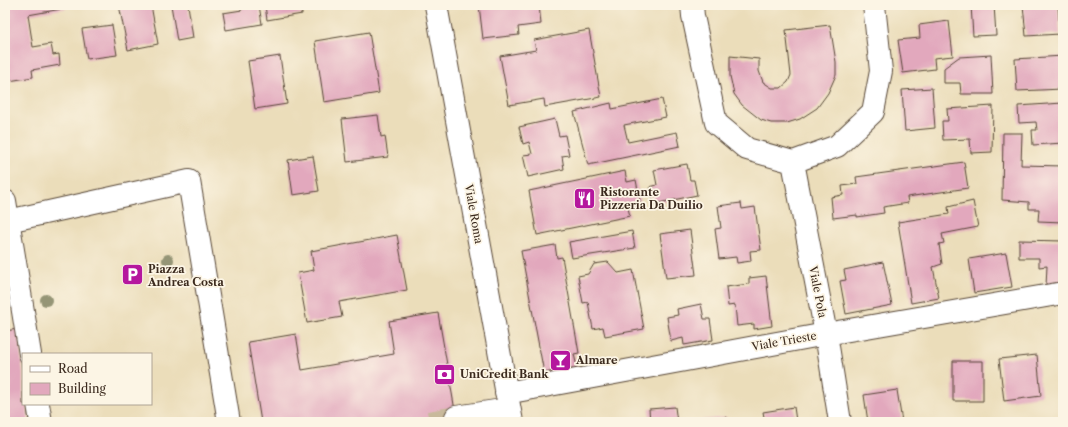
<svg xmlns="http://www.w3.org/2000/svg" width="1068" height="427" viewBox="0 0 1068 427" font-family="'Libre Caslon Text',serif">
<style>
.building{fill:#e2a8bd}
.lines{fill:none;stroke-linecap:round;stroke-linejoin:round}
.minor-tunnel{stroke:#c8b99b;stroke-width:22;stroke-dasharray:22 11;stroke-linecap:butt}
.minor-casing{stroke:#554535;stroke-width:24}
.minor{stroke:#fff;stroke-width:22}
.tree{fill:#959576}
.labels{text-anchor:middle;stroke-width:3.5;stroke-linejoin:round;paint-order:stroke}
.poi-label{font-size:11px;font-weight:bold;fill:#3b2a1e;stroke:#fcf5e5;text-anchor:start}
.street-label{font-size:11px;fill:#3b2a1e;stroke:#fcf5e5}
</style>
<rect width="100%" height="100%" fill="#fcf5e5"/>
<filter id="ink" filterUnits="userSpaceOnUse"><feTurbulence type="fractalNoise" baseFrequency=".025" numOctaves="2"/><feDisplacementMap in="SourceGraphic" scale="8" xChannelSelector="R" yChannelSelector="G"/><feConvolveMatrix kernelMatrix="1 2 1 2 8 2 1 2 1" color-interpolation-filters="sRGB"/></filter>
<filter id="wash" filterUnits="userSpaceOnUse"><feTurbulence type="fractalNoise" baseFrequency=".012" numOctaves="4" result="noise"/><feDisplacementMap in="SourceGraphic" scale="16" xChannelSelector="R" yChannelSelector="G"/><feGaussianBlur stdDeviation="0.9" result="paint"/><feColorMatrix in="noise" values="0 0 0 0 0 0 0 0 0 0 0 0 0 0 0 0 0 1.4 0 .05"/><feComposite in="paint" operator="in"/></filter>
<g filter="url(#wash)">
<rect width="100%" height="100%" fill="#ebddba"/>
<g id="blocks">
<path class="building" d="M5,5H67V8L28,15L33,47L51,44L53,55L59,54L60,65L32,70L33,77L9,81L5,56Z
M119,5H151L158,44L128,50Z
M171,5H188L193,38L177,41Z
M241,5H259L262,24L226,30L223,13L242,10Z
M265,5H301L302,14L267,20Z
M479,5H539L541,24L518,27L519,35L483,39Z
M971,5H994L996,35L973,36Z
M1023,5H1058L1060,34L1026,36Z
M949,21L953,56L934,58L935,69L903,73L898,40L920,38L919,25Z
M112,25L117,55L87,59L82,29Z
M830,25L836,62V75L828,93L817,108L800,119L787,123H771L761,120L742,105L734,94L730,76V56L759,59V71L763,82L772,88H781L788,82L791,75L786,30Z
M589,30L601,97L545,107L544,99L509,105L500,56L536,50L534,40Z
M369,32L379,93L324,102L315,41Z
M991,55L993,94H961L960,83H944V68L959,57Z
M280,56L287,104L255,109L248,61Z
M1063,56V89L1017,91L1015,59Z
M932,88L935,128L905,131L902,90Z
M662,99L666,117L624,125L628,142L677,132L680,146L588,165L574,112L611,103L612,109Z
M1063,103V143L1033,145L1032,130H1037L1036,122L1019,123L1018,106Z
M993,106L992,152L971,153L970,139L943,140L942,121H948L947,109Z
M378,115L381,137L385,136L388,157L347,162L342,119Z
M555,119L559,136L565,135L569,155L562,156L564,169L528,177L523,155L532,154L529,142L523,144L519,127Z
M1003,133H1022L1021,165L1063,166V222L1038,221L1039,209H1029V202L1002,200Z
M313,156L319,191L293,195L288,160Z
M964,162L968,188L907,197L908,203L883,207L884,213L857,217V215L833,218L831,197L843,195L842,186L857,184L856,177Z
M687,164L690,180H694L697,195L654,204L650,187L657,185L654,170Z
M625,171L627,182L636,180L641,206L628,208L630,216L537,235L529,191Z
M973,201L978,227L942,234L944,243L939,244L942,264L933,267L939,298L911,303L898,222L949,214L948,207Z
M741,203L742,209L755,207L761,250L750,251L751,261L737,263L736,257L719,259L715,229L721,228L718,206Z
M690,230L696,275L666,278L660,234Z
M632,231L635,248L572,258L569,242Z
M397,235L407,290L339,302L342,317L307,323L298,273L314,270L311,251Z
M1019,240L1063,241V286H1046L1047,266L1039,267V258H1019Z
M555,245L557,258L562,257L579,353L574,354L577,367L544,373L521,251Z
M1006,253L1012,287L974,293L969,259Z
M608,262L618,273L633,270L644,329L605,336L603,327L593,329L588,302L583,303L578,276L588,274L594,264Z
M883,262L892,305L846,314L840,281L846,280L844,270Z
M766,276L772,326L754,329V324L737,326L735,305L728,306L726,287L749,284V278Z
M701,304L704,319H710L713,340L684,345L683,338L671,341L667,317L678,315L677,309Z
M438,313L457,422H261L248,342L296,334L302,370L394,354L389,321Z
M18,329L23,373V404H27L29,422H5V331Z
M1060,349H1063V372H1062Z
M1037,355L1041,396L1004,401L999,359Z
M953,361H983V401H953Z
M897,390L902,422H868L864,395Z
M675,407L677,422H650L649,409Z
M794,407L796,421L806,419V422H765L763,412Z
M727,417V422H702V420Z"/>
</g>
</g>
<g filter="url(#ink)">
<use href="#blocks" fill-opacity="0" stroke="#554535" stroke-width="1"/>
<g class="lines">
<path class="minor-tunnel" d="M429,422L456,417"/>
<defs>
<path id="minor" d="M436,5L512,422
M692,5L693,16L716,123L747,149L793,162L837,146L873,112L881,71L874,5
M793,162L826,334L840,422
M5,201L30,354
M8,221L189,181L229,422
M506,393L826,334L1063,293
M38,404L41,422
M456,417L509,409"/>
</defs>
<use href="#minor" class="minor-casing"/>
<use href="#minor" class="minor"/>
</g>
<g class="tree">
<circle cx="168" cy="260" r="6"/>
<circle cx="46" cy="300" r="6"/>
</g>
</g>
<defs>
<symbol id="restaurant-square" viewBox="-11 -11 22 22"><rect x="-9" y="-9" width="18" height="18" rx="4" fill="#b5179e" stroke="#fcf5e5"/><path d="M-5-6h1v4h1v-4h1v4h1v-4h1v5L-1.5 .5V6h-2V.5L-5-1ZM5-6V6H3V1.5H1.5Q1.5-4 5-6Z" fill="#fff"/></symbol>
<symbol id="parking-square" viewBox="-11 -11 22 22"><rect x="-9" y="-9" width="18" height="18" rx="4" fill="#b5179e" stroke="#fcf5e5"/><path d="M-3.5-5.5H1a3.5 3.5 0 0 1 0 7H-1V5.5H-3.5ZM-1-3.4V-.6H.8a1.4 1.4 0 0 0 0-2.8Z" fill="#fff"/></symbol>
<symbol id="bar-square" viewBox="-11 -11 22 22"><rect x="-9" y="-9" width="18" height="18" rx="4" fill="#b5179e" stroke="#fcf5e5"/><path d="M-6-5H6L.8 .8V4.5H3.5V6h-7V4.5H-.8V.8Z" fill="#fff"/></symbol>
<symbol id="bank-square" viewBox="-11 -11 22 22"><rect x="-9" y="-9" width="18" height="18" rx="4" fill="#b5179e" stroke="#fcf5e5"/><path d="M-6-4H6V4H-6ZM0-2.3a2.3 2.3 0 1 0 0 4.6a2.3 2.3 0 1 0 0-4.6Z" fill="#fff"/></symbol>
</defs>
<g fill-rule="evenodd">
<use href="#restaurant-square" x="572" y="186" width="25" height="25"/>
<use href="#parking-square" x="120" y="262" width="25" height="25"/>
<use href="#bar-square" x="548" y="348" width="25" height="25"/>
<use href="#bank-square" x="432" y="362" width="25" height="25"/>
</g>
<g class="labels">
<g class="poi-label">
<text x="600" y="196">Ristorante<tspan x="600" dy="13">Pizzeria Da Duilio</tspan></text>
<text x="148" y="273">Piazza<tspan x="148" dy="13">Andrea Costa</tspan></text>
<text x="576" y="364">Almare</text>
<text x="460" y="378">UniCredit Bank</text>
</g>
<g class="street-label">
<text transform="translate(474 214) rotate(80)" y="4">Viale Roma</text>
<text transform="translate(818 292) rotate(79)" y="4">Viale Pola</text>
<text transform="translate(784 341) rotate(-10)" y="4">Viale Trieste</text>
</g>
</g>
<rect width="1068" height="427" fill="none" stroke="#fcf5e5" stroke-width="20"/>
<rect x="22" y="353" width="130" height="52" fill="#fcf5e5" stroke="#afa495"/>
<rect x="30" y="366" width="20" height="6" fill="#ffffff" stroke="#afa495"/>
<text x="58" y="373" font-size="12" fill="#3b2a1e">Road</text>
<rect x="30" y="383" width="20" height="12" fill="#e2a8bd" stroke="#afa495"/>
<text x="58" y="393" font-size="12" fill="#3b2a1e">Building</text>
</svg>
